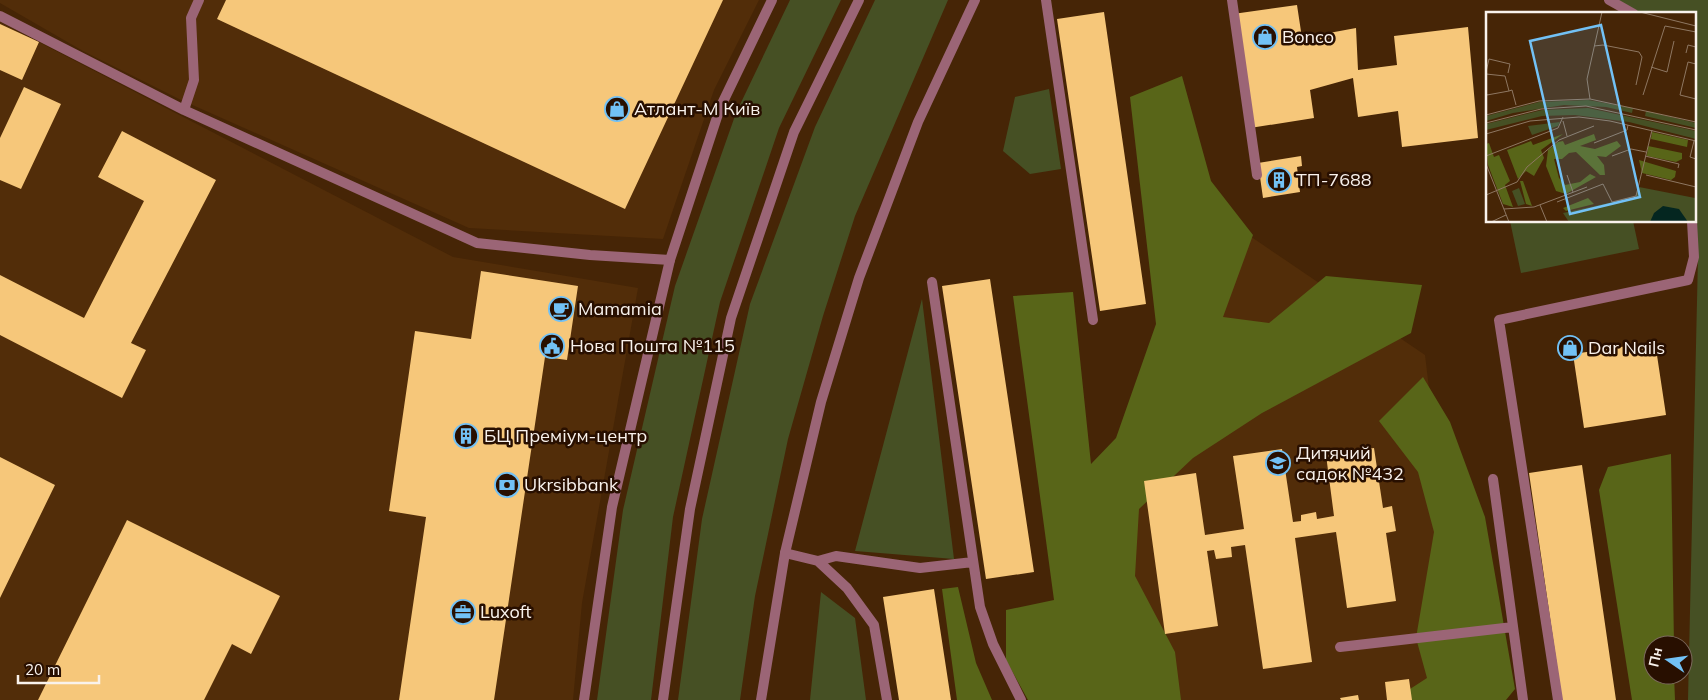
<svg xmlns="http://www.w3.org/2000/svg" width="1708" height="700" viewBox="0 0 1708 700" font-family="Mulish,sans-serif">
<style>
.built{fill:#522d09}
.green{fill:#465024}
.forest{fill:#586518}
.building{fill:#f6c77a}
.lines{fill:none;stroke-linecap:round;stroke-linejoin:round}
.service{stroke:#9b6576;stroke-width:10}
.minor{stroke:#9b6576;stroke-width:10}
.tertiary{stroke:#9b6576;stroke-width:10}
.labels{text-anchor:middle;stroke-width:5;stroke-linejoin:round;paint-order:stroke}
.poi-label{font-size:18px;fill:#f9f2ec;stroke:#280f00;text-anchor:start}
.inset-road{fill:none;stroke:#8e7762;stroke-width:1}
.view{fill:#72c1f5;fill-opacity:0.15;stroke:#72c1f5;stroke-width:2.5}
.inset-edge{fill:none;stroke:#f9f2ec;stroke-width:2.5}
</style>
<rect width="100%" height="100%" fill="#462506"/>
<path class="built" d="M0,0H759L714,90L663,239L469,228L179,99L83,51L0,3Z
M0,22L453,257L638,288L582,603L573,700H0Z
M1222,217L1425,355L1467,700H1073Z"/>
<path class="green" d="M790,0H841L779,128L720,302L673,517L651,700H597L623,510L675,286L736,113Z
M875,0H948L855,216L823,316L788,439L755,596L740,700H678L702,519L750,304L815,127Z
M1617,0H1708V700H1688L1698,257L1694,166V14H1641Z
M1049,89L1061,169L1030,174L1003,151L1015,97Z
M1510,221H1633L1639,249L1521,273Z
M922,299L954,559L855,551Z
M821,592L855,618L866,700H810Z"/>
<path class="forest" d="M1182,76L1211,181L1253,235L1223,317L1269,323L1326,276L1422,285L1411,333L1262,413L1193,458L1139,509L1135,576L1175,652L1181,700H1028L1006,660V610L1054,600L1013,296L1073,292L1091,464L1116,438L1156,324L1130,97Z
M1423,377L1450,422L1485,517L1515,689L1506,700H1393L1427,678L1416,638L1434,532L1418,472L1379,421Z
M1671,454L1674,645H1653V675H1674L1675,700H1632L1599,490L1608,467Z
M958,587L976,663L992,700H957L942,589Z"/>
<path class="building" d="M226,0H723L625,209L217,19Z
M1297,5L1302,38L1356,28L1358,70L1397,65L1394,36L1468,27L1478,138L1402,147L1398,111L1358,117L1353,78L1310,90L1314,118L1250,128L1233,14Z
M1104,12L1146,304L1100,311L1057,19Z
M0,24L39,42L22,80L0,70Z
M24,87L61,104L21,189L0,180V138Z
M122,131L216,180L131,343L146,350L122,398L0,335V275L84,318L144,201L98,177Z
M1301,156L1302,166L1297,167L1300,192L1263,198L1258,163Z
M481,271L578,286L567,360L545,357L494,700H399L426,517L389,511L415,331L471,339Z
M990,279L1034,572L986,579L942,286Z
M1655,342L1666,415L1584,428L1573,354Z
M1374,448L1383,508L1392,506L1396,531L1386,533L1396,601L1347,608L1336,532L1295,538L1312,662L1263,669L1245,545L1231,547L1232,557L1216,559L1214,550L1207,551L1218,626L1165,634L1144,481L1196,473L1205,535L1244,529L1233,456L1282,449L1293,522L1301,521V515L1316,512L1317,519L1334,516L1326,455Z
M0,457L55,485L0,598Z
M1582,465L1616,700H1562L1529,473Z
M127,520L280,596L251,654L232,644L204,700H38Z
M934,589L951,700H899L883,597Z
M1409,679L1412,700H1387L1385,682Z
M1358,695L1359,700H1341L1340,698Z"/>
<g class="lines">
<path class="service" d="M1046,0L1093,320
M1232,0L1257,175
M1609,0L1634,14
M0,16L184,110L477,243L590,255L670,260
M184,110L194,80L191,18L199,0
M932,282L980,607L993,644L1021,700
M1493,479L1523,700
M785,553L818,561L847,588L874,625L887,700
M818,561L836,556L920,568L973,562
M1340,647L1513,627
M1558,700L1499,320L1688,280L1694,257L1692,221"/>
<path class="minor" d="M761,700L785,553L821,402L859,278L918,122L975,0"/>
<path class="tertiary" d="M584,700L612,507L670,260L720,108L772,0
M663,700L690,509L731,318L794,132L859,0"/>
</g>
<defs>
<symbol id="shop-ring" viewBox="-11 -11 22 22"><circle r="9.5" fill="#280f00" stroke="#72c1f5" stroke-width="1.5"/><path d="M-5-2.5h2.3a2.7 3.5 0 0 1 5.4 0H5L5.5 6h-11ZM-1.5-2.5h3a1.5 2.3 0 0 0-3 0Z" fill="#72c1f5"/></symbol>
<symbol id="building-ring" viewBox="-11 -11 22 22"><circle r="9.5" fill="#280f00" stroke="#72c1f5" stroke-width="1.5"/><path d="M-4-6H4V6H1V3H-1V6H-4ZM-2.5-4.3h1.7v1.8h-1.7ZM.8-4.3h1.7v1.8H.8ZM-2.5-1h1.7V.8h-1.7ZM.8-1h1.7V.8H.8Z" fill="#72c1f5"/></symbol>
<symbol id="cafe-ring" viewBox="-11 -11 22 22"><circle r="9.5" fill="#280f00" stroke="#72c1f5" stroke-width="1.5"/><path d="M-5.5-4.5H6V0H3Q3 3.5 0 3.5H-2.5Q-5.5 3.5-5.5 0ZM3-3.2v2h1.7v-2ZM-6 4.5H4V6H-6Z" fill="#72c1f5"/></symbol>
<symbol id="civic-ring" viewBox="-11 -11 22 22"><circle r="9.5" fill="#280f00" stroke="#72c1f5" stroke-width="1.5"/><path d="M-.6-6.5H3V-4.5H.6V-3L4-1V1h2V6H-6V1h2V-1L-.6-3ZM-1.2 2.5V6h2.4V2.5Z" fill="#72c1f5"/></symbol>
<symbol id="school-ring" viewBox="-11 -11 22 22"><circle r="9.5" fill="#280f00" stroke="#72c1f5" stroke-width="1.5"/><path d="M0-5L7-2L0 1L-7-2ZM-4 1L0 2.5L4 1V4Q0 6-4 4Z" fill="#72c1f5"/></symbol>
<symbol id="bank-ring" viewBox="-11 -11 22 22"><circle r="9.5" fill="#280f00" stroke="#72c1f5" stroke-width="1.5"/><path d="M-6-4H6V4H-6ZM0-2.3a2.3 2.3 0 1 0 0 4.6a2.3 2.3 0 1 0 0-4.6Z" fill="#72c1f5"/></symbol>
<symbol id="office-ring" viewBox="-11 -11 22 22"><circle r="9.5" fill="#280f00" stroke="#72c1f5" stroke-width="1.5"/><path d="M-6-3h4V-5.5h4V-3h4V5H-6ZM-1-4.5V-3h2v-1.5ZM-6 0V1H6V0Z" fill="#72c1f5"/></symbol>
</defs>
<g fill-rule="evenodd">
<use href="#shop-ring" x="1251" y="23" width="28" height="28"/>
<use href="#shop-ring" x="603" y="95" width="28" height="28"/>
<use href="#building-ring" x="1265" y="166" width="28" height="28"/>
<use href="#cafe-ring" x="547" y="295" width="28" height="28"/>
<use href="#civic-ring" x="538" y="332" width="28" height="28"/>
<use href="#shop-ring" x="1556" y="334" width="28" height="28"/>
<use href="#building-ring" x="452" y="422" width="28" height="28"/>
<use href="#school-ring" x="1264" y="449" width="28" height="28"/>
<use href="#bank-ring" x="493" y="471" width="28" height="28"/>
<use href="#office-ring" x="449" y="598" width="28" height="28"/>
</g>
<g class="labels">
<g class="poi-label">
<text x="1282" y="43">Bonco</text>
<text x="634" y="115">Атлант-М Київ</text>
<text x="1296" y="186">ТП-7688</text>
<text x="578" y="315">Mamamia</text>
<text x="570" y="352">Нова Пошта №115</text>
<text x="1588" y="354">Dar Nails</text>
<text x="484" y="442">БЦ Преміум-центр</text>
<text x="1296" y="459">Дитячий<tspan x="1296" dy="21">садок №432</tspan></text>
<text x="524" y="491">Ukrsibbank</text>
<text x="480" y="618">Luxoft</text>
</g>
</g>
<g transform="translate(1486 12)">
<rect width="210" height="210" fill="#462506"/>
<path d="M102,88L147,96L146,101L120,95L78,93L27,101L0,109V104L53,90ZM102,96L210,119V127L143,110L89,103L56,104L0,118V112L56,98ZM160,99L210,111V116L159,104ZM74,110L72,114L46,123L42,114ZM153,175L209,186L210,210H83L77,201L150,185ZM33,176L39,192L32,194L26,179Z" fill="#465024"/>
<path d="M166,120L202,128L201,135L165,127ZM77,122L55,138L58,146L48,164L40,159L32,167L21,138L45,129L47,133ZM108,122L110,128L94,134L109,137L131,129L135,134L120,145L111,144L118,153L119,163H114L90,140L83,141L76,147H68L73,166L79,173L94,170L104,162L110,165L80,182L70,179L60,154L62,138L72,130L77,129L79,133ZM3,131L8,145L13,143L24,169L19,173L27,195L17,192L2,153L0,132ZM162,134L196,141V147L190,150L161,144ZM153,148L190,159L189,165L185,168L156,161ZM34,169H37L46,194L40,192ZM102,186L108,192L80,199L77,196Z" fill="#586518"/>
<path d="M177,194L193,197L202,210H164L168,201Z" fill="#042620"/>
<path class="inset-road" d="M154,0L210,14M108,34L117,33L153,40L156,45L150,73M200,41L202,33L210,35M210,52L202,50L194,83L210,87M165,55L181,60L188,29M0,60L3,47L24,52L22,61M0,62L19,64L23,79L1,83L0,80M23,79L26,78L30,93M157,83L179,14L210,20M104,87L101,67L116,0M0,103L53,89L104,87L210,110M77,109L81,124M0,111L55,97L100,94L210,118M0,122L44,109L93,105L124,109L210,129M208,129L204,145L210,147M108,131L141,118L142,113M0,144L72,116L77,105M126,144L145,137L160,140M159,144L193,152L192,156M0,152L23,210M81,163L87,180M160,163L210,175M0,183L31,170L41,155L73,128L108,114M71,190L117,172L126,190L150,184L166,118M54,193L61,210M18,197L48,195L101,175M5,210L20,203"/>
<path class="view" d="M115,13L154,185L84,202L44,29Z"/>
<rect width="210" height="210" class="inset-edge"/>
</g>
<g transform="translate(1668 660) rotate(283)"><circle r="24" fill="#280f00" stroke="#7c6a5e"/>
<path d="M0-4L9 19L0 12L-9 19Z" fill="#72c1f5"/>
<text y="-8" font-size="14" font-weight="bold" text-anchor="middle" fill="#f9f2ec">Пн</text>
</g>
<path d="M18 675v8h81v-8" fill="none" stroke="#f9f2ec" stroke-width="2.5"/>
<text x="25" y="675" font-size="15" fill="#f9f2ec" stroke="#280f00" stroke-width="4" paint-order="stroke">20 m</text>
</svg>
